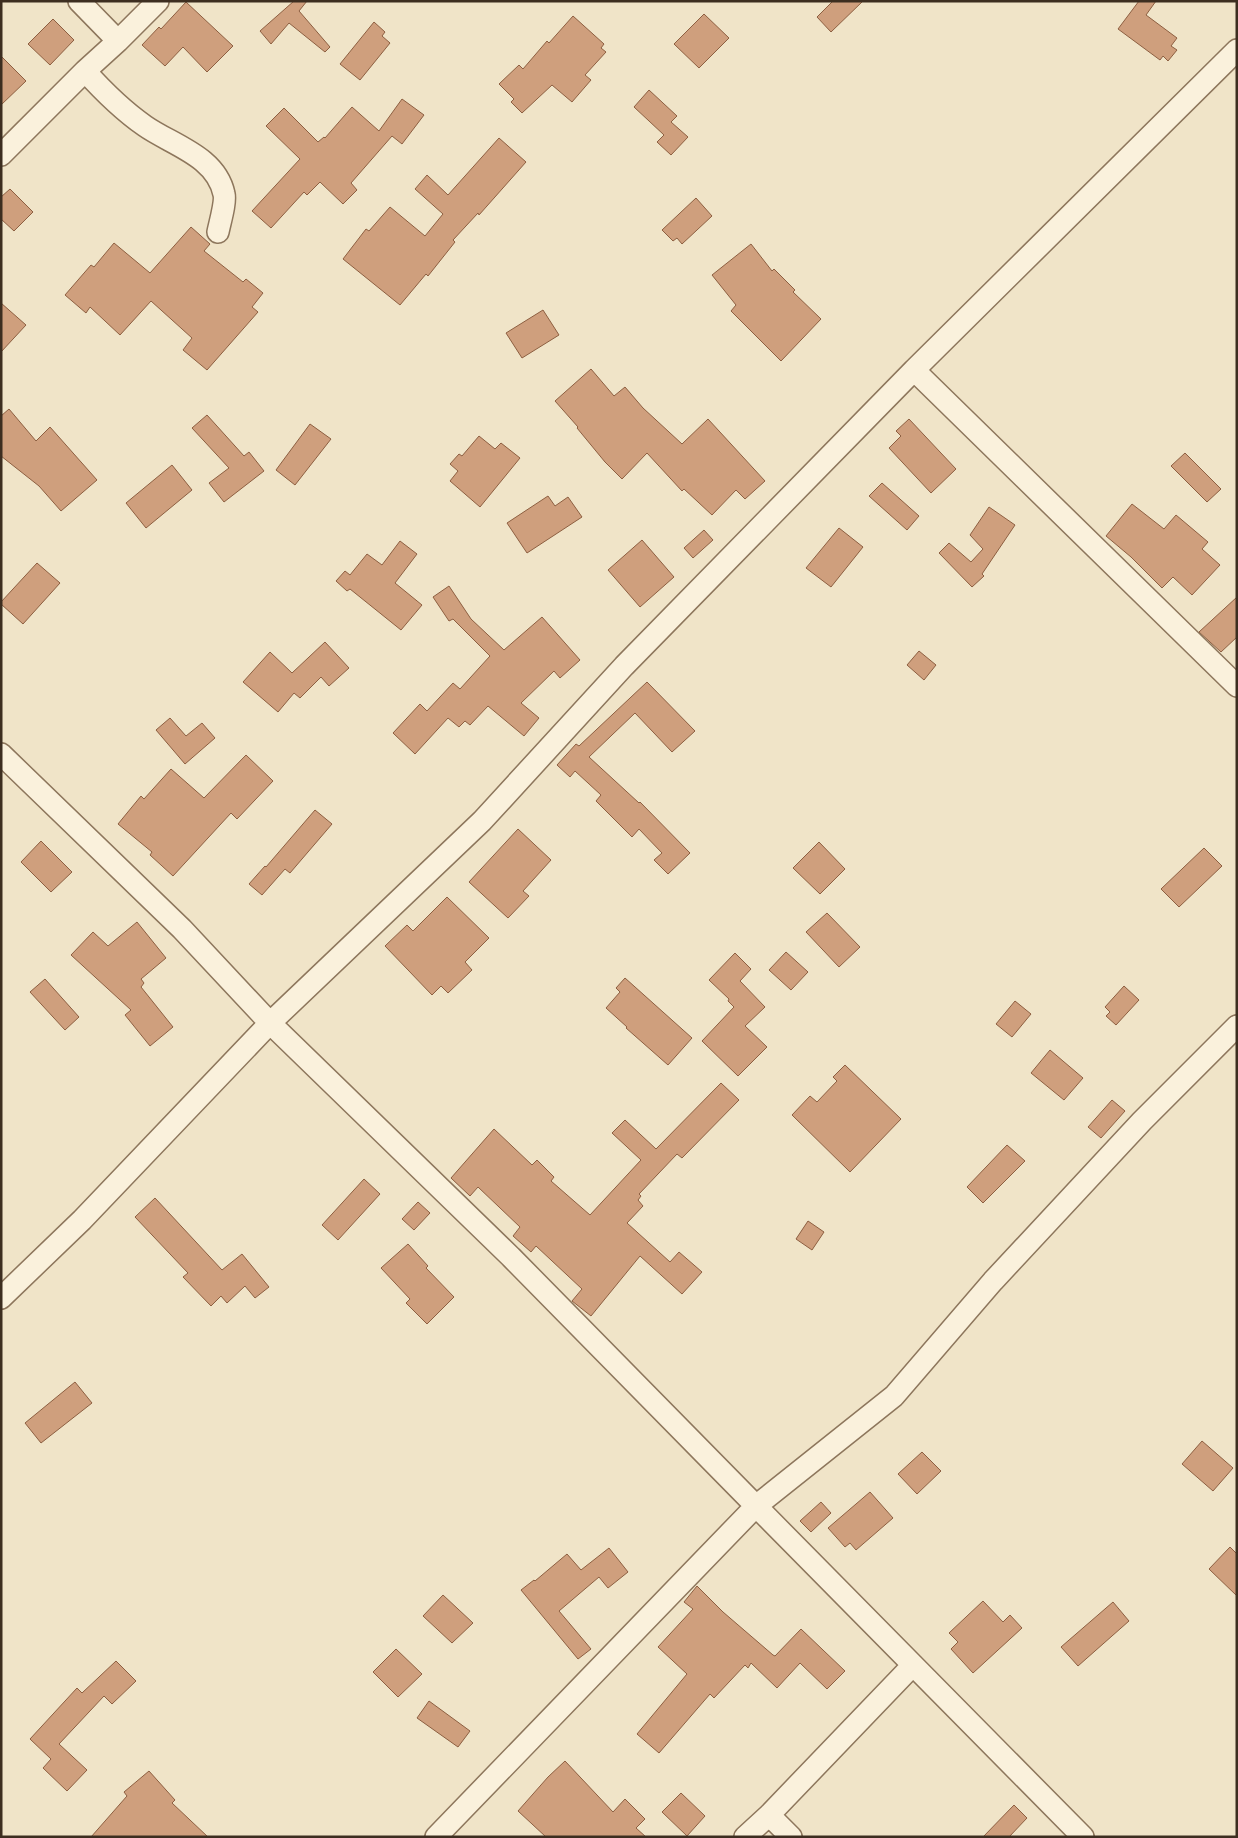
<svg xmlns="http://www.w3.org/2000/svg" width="1238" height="1838" viewBox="0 0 1238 1838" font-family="'Noto Serif',serif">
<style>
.building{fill:#cf9f7d;stroke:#8d5f41}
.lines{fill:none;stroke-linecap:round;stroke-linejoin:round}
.minor-casing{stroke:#8d765c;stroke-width:24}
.minor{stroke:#faf1dc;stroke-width:21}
</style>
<rect width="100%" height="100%" fill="#f0e4c8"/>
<path class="building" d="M294,1H307L299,11L330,47L325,52L289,23L271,44L260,31Z
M833,1H863L831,32L817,17Z
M1139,1H1156L1146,15L1177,38L1171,46L1177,50L1168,61L1163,56L1160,60L1118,29Z
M186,2L233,46L207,72L183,47L165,66L142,45L159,27L161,29Z
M704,14L729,38L699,68L674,44Z
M573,16L604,44L601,48L606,52L585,75L591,80L572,102L552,85L522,113L511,102L514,99L499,84L519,65L523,69L547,41L549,43Z
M53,19L74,40L50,65L28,44Z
M374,22L385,32L382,36L390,43L360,80L340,64Z
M1,56L26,81L1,105Z
M649,90L677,116L671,122L688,137L671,155L657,142L664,135L634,107Z
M402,99L424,115L402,144L392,136L351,183L357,190L343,204L320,182L307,195L304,192L271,228L252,211L300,159L266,126L284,108L318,142L324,137L325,138L352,107L379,131Z
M499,138L526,162L479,215L478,213L453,240L455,242L428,276L426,274L400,305L343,259L366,229L369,231L390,207L425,236L443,214L415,189L427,175L448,195Z
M10,189L33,212L14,231L1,219V197Z
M696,198L712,216L682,244L677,238L673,241L662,230Z
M191,227L210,244L204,251L243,282L246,279L263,293L252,307L258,312L207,370L183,350L192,338L151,301L120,335L90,307L86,313L65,295L91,265L94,267L114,243L150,273Z
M751,244L772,271L774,269L795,290L793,292L821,319L781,361L731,311L736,305L712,275Z
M1,303L26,325L1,352Z
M543,310L559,335L522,358L506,333Z
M591,369L614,396L625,387L643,408L682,444L708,419L765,481L745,499L736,490L712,515L684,489L682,491L647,453L622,479L605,462L577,428L578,427L555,401Z
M9,409L36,441L50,427L97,480L61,511L39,486L1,456V416Z
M207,415L244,456L249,452L264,471L224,502L209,483L229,468L192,428Z
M909,419L956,469L931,493L889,448L901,436L896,431Z
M310,424L331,439L295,485L276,470Z
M479,436L495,449L501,443L520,458L480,507L450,481L458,471L450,464L459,454L462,456Z
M1185,453L1221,489L1207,502L1171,466Z
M172,465L192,490L146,528L126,503Z
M882,483L919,516L907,530L869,496Z
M548,496L555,506L568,497L582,517L527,553L507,523Z
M1132,504L1164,529L1176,515L1208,542L1202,549L1220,565L1192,595L1173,577L1162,588L1131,557L1106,536Z
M989,507L1015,525L982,574L984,576L972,587L939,553L949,543L971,562L983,549L970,535Z
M839,528L863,547L831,587L806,568Z
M704,530L713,540L693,558L684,548Z
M642,540L674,577L640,607L608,570Z
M400,541L417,554L395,583L422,605L401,630L350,589L347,591L336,581L345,571L350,575L367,554L382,565Z
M37,563L60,583L23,624L1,604V602Z
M449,586L471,619L504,650L542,617L580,660L560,678L554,671L521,703L539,718L524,736L488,706L470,725L465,721L459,727L448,718L415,754L393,733L420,704L427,711L453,683L460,689L490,656L453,619L449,621L433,597Z
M1237,597V637L1221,652L1199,632Z
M325,642L349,668L329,686L321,677L300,698L294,693L278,712L243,682L270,652L292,673Z
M919,651L936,665L924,680L907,665Z
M647,682L695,731L672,752L635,713L589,757L639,803L640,802L690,853L668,874L654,860L662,853L639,829L632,837L596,801L601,795L575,771L570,777L557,765L576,744L579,746Z
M170,718L186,736L202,723L215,738L185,764L156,730Z
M246,755L273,781L237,819L231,813L173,876L150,855L152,852L118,824L141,796L144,799L171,769L204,798Z
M315,810L332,824L290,873L285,869L262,895L249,884L265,866L266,867Z
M518,829L551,860L523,891L529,896L508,918L469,882Z
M41,841L72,872L51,892L21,862Z
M819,842L845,869L820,894L793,868Z
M1204,848L1222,866L1179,907L1161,889Z
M447,897L489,938L465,962L472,970L448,993L441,986L432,995L385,946L407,925L413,931Z
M827,913L860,947L839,967L806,932Z
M137,922L166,958L141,979L144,983L141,987L173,1027L150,1046L125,1015L131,1010L71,955L93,932L108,946Z
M786,952L808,972L791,990L769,970Z
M735,953L751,969L740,981L765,1007L745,1026L767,1047L738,1076L702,1041L734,1007L728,1001L729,999L709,980Z
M625,978L692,1038L668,1065L626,1028L627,1027L606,1008L620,992L616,988Z
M45,979L79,1017L65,1030L30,992Z
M1124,986L1139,1000L1116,1025L1106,1016L1110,1012L1105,1007Z
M1015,1001L1031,1014L1012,1037L996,1024Z
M1050,1050L1083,1078L1064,1100L1031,1073Z
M845,1065L901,1119L850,1172L792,1115L810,1096L817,1102L837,1081L833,1077Z
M721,1083L739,1100L682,1158L677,1154L639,1194L641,1196L638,1200L643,1206L627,1223L670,1262L679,1252L702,1272L682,1294L640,1256L591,1316L572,1301L582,1289L536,1246L531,1252L513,1236L520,1227L478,1187L470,1196L451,1178L494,1129L532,1165L537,1160L554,1177L551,1181L590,1215L641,1160L612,1133L625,1120L656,1149Z
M1112,1100L1125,1111L1101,1138L1088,1127Z
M1007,1145L1025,1161L983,1203L967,1187Z
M364,1179L380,1194L338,1240L322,1225Z
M155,1198L222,1270L242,1254L269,1287L255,1298L245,1286L227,1303L221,1296L211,1306L183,1277L188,1273L135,1217Z
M418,1202L430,1213L414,1230L402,1219Z
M808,1221L824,1232L812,1250L796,1239Z
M408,1244L428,1266L426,1268L454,1297L427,1324L406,1303L410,1299L381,1268Z
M75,1382L92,1403L41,1443L25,1423Z
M1202,1441L1233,1468L1213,1491L1182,1464Z
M922,1452L941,1471L917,1494L898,1474Z
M870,1492L893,1518L856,1550L850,1543L845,1547L828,1528Z
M821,1502L831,1513L811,1532L800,1521Z
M1230,1547L1237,1554V1596L1209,1569Z
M609,1548L628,1572L608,1588L599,1577L559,1611L591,1649L578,1659L521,1590L534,1580L535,1581L567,1554L581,1570Z
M697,1586L723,1612L773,1655L775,1656L801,1629L845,1671L827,1689L800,1663L777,1688L751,1663L748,1668L745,1665L714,1698L710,1694L659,1753L637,1734L687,1674L658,1647L693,1609L684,1602Z
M443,1595L473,1623L452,1643L423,1616Z
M983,1601L1003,1622L1010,1615L1022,1628L973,1673L951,1649L958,1642L949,1633Z
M1113,1602L1129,1621L1078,1666L1061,1647Z
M396,1649L422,1674L398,1697L373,1672Z
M116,1661L136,1681L112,1704L104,1696L59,1744L87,1770L67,1791L43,1768L51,1759L30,1739L77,1688L82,1693Z
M429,1701L470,1731L458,1747L417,1718Z
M565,1761L613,1812L625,1799L645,1819L636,1828L646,1837H546L518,1811L548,1777Z
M149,1771L175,1800L172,1803L208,1837H91L127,1796L124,1792Z
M681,1793L705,1816L687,1836L662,1812Z
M1014,1805L1027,1818L1009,1837H983Z"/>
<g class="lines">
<defs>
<path id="minor" d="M79,1L118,41
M85,71C103,91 122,110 145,126C172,145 216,156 224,194C226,202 220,222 218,232
M1,155L85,71L118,41L158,1
M914,370L1237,50
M1,754L182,929L270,1023L482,821L624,666L914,370L1237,686
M1,1298L82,1220L270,1023L511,1257L756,1506L894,1396L993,1281L1142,1121L1237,1026
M436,1837L756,1506L1083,1837
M745,1837L769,1815
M791,1837L769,1815L913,1665"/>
</defs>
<use href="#minor" class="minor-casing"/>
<use href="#minor" class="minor"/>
</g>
<rect width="1238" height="1838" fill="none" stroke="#3d2e20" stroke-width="5"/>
</svg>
